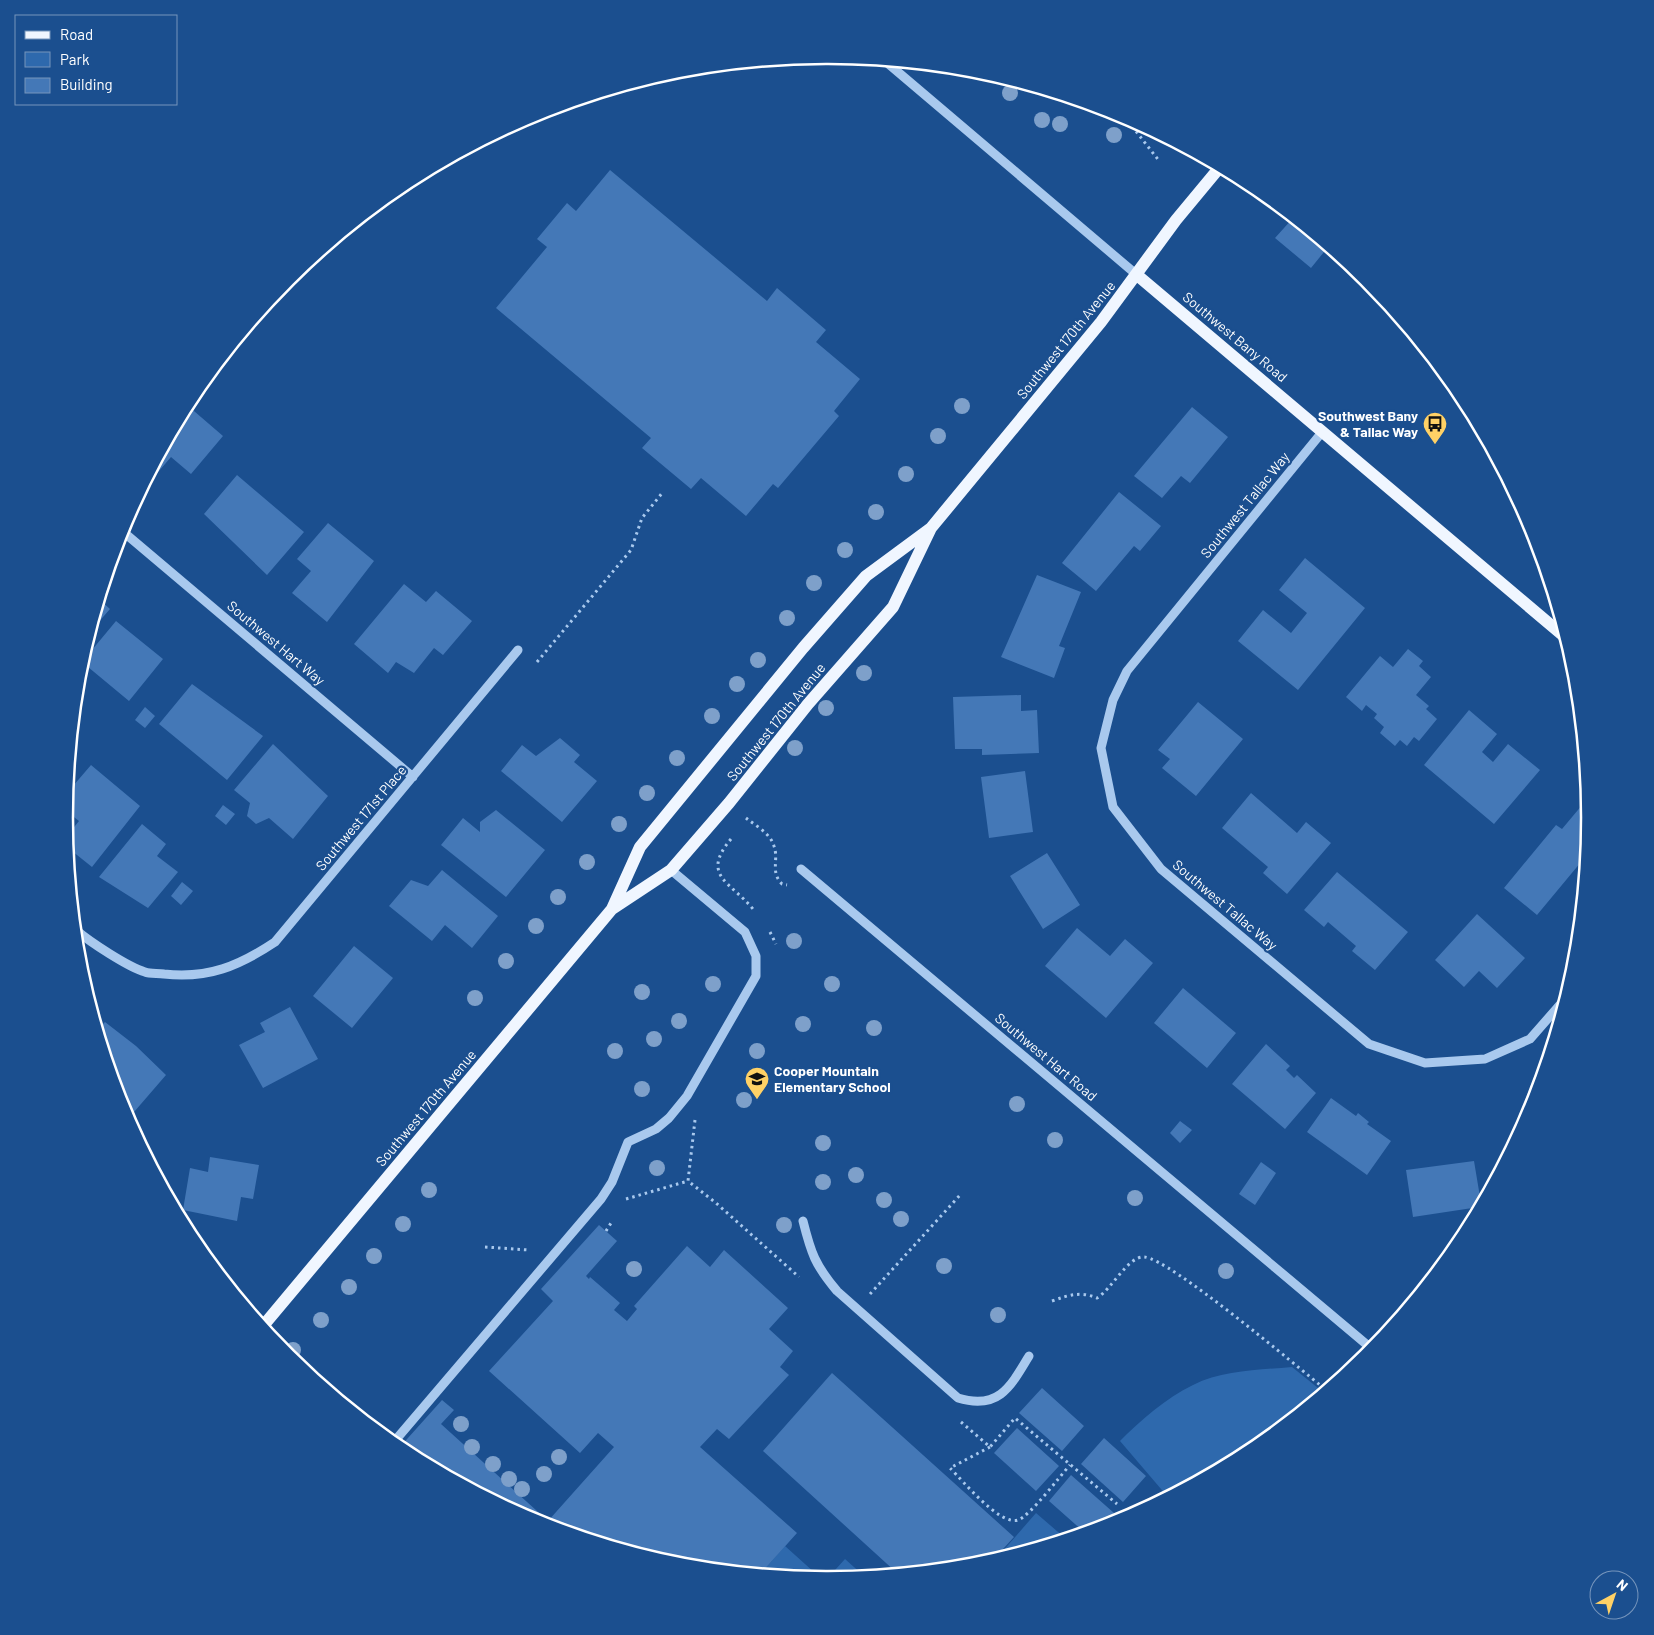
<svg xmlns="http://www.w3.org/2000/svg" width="1654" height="1635" viewBox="0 0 1654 1635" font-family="Barlow,sans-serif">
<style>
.green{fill:#2e69ad}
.building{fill:#4478b7}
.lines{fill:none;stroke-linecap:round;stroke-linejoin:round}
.path{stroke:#a9c9ee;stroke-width:3;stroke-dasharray:2.5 4;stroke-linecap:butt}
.minor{stroke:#a9c9ee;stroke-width:9}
.major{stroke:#f0f6ff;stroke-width:12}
.tree{fill:#7ea0ca}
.labels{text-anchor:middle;stroke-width:4.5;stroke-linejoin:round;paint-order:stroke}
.street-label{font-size:14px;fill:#fff;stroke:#1b4f8f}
.poi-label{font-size:14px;font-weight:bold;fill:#fff;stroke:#1b4f8f;text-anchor:end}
.rim{fill:none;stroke:#fff;stroke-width:2.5}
</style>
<rect width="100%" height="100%" fill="#1b4f8f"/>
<path class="green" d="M1292,1367L1323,1392L1250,1452L1167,1496L1120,1441C1141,1420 1166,1398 1193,1385C1223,1370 1260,1370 1292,1367Z
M1036,1513L1065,1538L995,1560Z
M785,1546L815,1573L810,1578L761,1573Z
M845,1559L864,1576L826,1580Z"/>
<path class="building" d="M610,170L767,301L777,288L826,330L816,342L860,379L834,411L839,416L778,488L773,484L746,516L701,478L691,489L642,448L651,438L496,308L547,247L537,239L567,203L576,211Z
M1293,218L1328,247L1311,268L1275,238Z
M187,405L223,436L191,474L171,457L153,478L150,475Z
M1192,407L1228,437L1190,483L1181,476L1162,498L1134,476Z
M237,475L304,532L267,575L204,514Z
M1119,492L1161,526L1140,551L1134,546L1096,591L1062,563Z
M328,523L374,561L327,622L292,593L311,571L297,559Z
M1305,558L1365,608L1298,690L1238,641L1263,610L1291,633L1307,613L1279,590Z
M1037,575L1081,592L1059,646L1065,648L1054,678L1001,657Z
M404,584L426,602L436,591L472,621L443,655L434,648L414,673L396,662L388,673L354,644Z
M100,600L110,609L90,632L91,629Z
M116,621L163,659L129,701L82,662Z
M1408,649L1423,661L1419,666L1431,677L1416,695L1429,706L1426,709L1437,719L1419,741L1414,737L1407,746L1400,740L1395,746L1380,733L1384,727L1374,718L1377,714L1366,705L1362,711L1346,697L1380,656L1393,667Z
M80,665L88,672L80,682L78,680Z
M192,684L263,736L227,780L159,724Z
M1021,695V711L1037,710L1039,753L982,755V749H955L953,697Z
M1198,702L1243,739L1196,796L1162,768L1170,759L1158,750Z
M145,707L155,716L145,728L135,720Z
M1469,710L1497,734L1482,752L1493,762L1508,744L1540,770L1494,824L1424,765Z
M560,738L580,755L574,762L597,781L562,822L501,771L522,745L536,756Z
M273,744L328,796L293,839L269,818L256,824L247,816L250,803L234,790Z
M91,765L140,806L92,867L67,847L66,837L79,821L65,810L67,793Z
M1025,771L1033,832L989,838L981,777Z
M1251,793L1297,833L1306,822L1331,843L1287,894L1263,873L1268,867L1222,828Z
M1588,798L1589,818L1586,856L1537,915L1504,888L1556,825L1562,829Z
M223,805L235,814L226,825L215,816Z
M496,810L545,850L506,897L441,845L463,818L480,832V822Z
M142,824L166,844L157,856L178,872L148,908L99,877Z
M1047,853L1080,905L1043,929L1010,876Z
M442,870L498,916L472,948L445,925L432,941L389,906L411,880L428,886Z
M1337,872L1408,932L1375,970L1352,951L1356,946L1328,922L1324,927L1304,910Z
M182,882L193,891L181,905L171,896Z
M1477,914L1525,958L1497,988L1479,971L1464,987L1435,960Z
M1077,928L1110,956L1125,939L1153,963L1106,1018L1045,966Z
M354,946L393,978L352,1028L313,996Z
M1183,988L1236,1033L1207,1068L1154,1023Z
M290,1007L318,1059L263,1088L239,1045L265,1032L260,1023Z
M105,1022L136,1046L166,1075L128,1119L122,1109L98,1029Z
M1266,1044L1290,1066L1286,1070L1294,1078L1297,1075L1316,1093L1285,1129L1232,1084Z
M1331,1098L1356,1116L1358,1113L1369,1122L1367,1124L1391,1141L1367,1175L1307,1132Z
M1180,1121L1192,1130L1180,1143L1170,1133Z
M210,1157L259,1165L253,1199L241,1197L237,1221L183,1210L190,1168L208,1172Z
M1474,1161L1481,1203L1479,1207L1413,1217L1406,1170Z
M1261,1162L1276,1173L1255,1205L1239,1194Z
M599,1225L617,1241L586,1276L589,1279L590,1277L620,1303L614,1310L627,1321L637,1309L634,1306L687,1246L710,1267L724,1250L788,1308L769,1329L793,1351L780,1367L789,1375L729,1439L717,1429L700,1447L797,1533L761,1573L678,1565L535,1522L399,1448L442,1400L454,1410L441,1424L548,1521L614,1447L598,1433L580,1453L489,1371L553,1301L541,1289Z
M832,1373L1014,1537L993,1560L975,1565L897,1573L763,1451Z
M1042,1388L1084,1426L1062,1451L1019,1413Z
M1017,1428L1059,1466L1036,1491L994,1453Z
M1104,1438L1146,1476L1123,1502L1081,1464Z
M1071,1475L1114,1513L1101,1527L1084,1532L1049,1501Z"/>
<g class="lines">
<path class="path" d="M1124,116L1160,162
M537,662L631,550L642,518L663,492
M746,818C756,826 770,833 774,846C779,860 770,872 782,884L787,885
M731,839C700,876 731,882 753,909
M770,932L776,944
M695,1120L688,1181L716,1203L799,1277
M626,1199L688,1181
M606,1231L611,1223
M485,1247L529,1250
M870,1294L961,1194
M1052,1301C1069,1295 1080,1291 1097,1298C1112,1289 1128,1256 1144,1257C1169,1258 1299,1368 1326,1390
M961,1422L990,1447L1015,1418L1117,1504
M990,1447L950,1468C963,1481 1000,1526 1018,1520C1030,1516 1060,1476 1070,1465"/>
<path class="minor" d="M885,61L1137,275
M1323,431L1127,671L1113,700L1101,748L1113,807L1161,869L1369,1044L1425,1063L1485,1059L1530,1039L1565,999
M121,530L413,777
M801,869L1372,1349
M76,930C90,942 128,967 145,972C150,974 158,973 164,974C208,979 239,966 275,942L518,650
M803,1221C811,1253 815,1265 837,1291L958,1398C998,1410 1010,1388 1029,1356
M393,1443L601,1199L612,1182L628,1142L656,1129L669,1118L687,1096L756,976V956L745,932L671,870"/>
<path class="major" d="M1137,275L1565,637
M612,909L671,870L729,803L808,704L893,607L931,528L1101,322L1176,220L1220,167
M263,1326L612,909L640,847L803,648L866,576L931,528"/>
</g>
<g class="tree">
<circle cx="1010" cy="93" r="8"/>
<circle cx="1042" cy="120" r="8"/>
<circle cx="1060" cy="124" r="8"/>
<circle cx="1114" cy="135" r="8"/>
<circle cx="962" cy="406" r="8"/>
<circle cx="938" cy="436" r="8"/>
<circle cx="906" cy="474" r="8"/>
<circle cx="876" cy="512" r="8"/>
<circle cx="845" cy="550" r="8"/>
<circle cx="814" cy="583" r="8"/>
<circle cx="787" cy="618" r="8"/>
<circle cx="758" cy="660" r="8"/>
<circle cx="864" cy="673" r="8"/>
<circle cx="737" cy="684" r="8"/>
<circle cx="826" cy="708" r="8"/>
<circle cx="712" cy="716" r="8"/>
<circle cx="795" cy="748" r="8"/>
<circle cx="677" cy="758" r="8"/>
<circle cx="647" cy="793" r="8"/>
<circle cx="619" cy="824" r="8"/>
<circle cx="587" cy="862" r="8"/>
<circle cx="558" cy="897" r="8"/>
<circle cx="536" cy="926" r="8"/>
<circle cx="794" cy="941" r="8"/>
<circle cx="506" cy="961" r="8"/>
<circle cx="713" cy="984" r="8"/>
<circle cx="832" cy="984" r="8"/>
<circle cx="642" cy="992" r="8"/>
<circle cx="475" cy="998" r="8"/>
<circle cx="679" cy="1021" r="8"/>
<circle cx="803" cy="1024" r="8"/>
<circle cx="874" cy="1028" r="8"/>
<circle cx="654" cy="1039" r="8"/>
<circle cx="615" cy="1051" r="8"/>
<circle cx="757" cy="1051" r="8"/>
<circle cx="642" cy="1089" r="8"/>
<circle cx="744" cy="1100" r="8"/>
<circle cx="1017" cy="1104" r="8"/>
<circle cx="1055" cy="1140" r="8"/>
<circle cx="823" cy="1143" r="8"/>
<circle cx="657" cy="1168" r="8"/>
<circle cx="856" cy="1175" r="8"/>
<circle cx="823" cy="1182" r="8"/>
<circle cx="429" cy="1190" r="8"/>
<circle cx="1135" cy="1198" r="8"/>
<circle cx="884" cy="1200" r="8"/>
<circle cx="901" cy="1219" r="8"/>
<circle cx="403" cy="1224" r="8"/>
<circle cx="784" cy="1225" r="8"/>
<circle cx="374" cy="1256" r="8"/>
<circle cx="944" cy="1266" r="8"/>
<circle cx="634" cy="1269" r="8"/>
<circle cx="1226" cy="1271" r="8"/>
<circle cx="349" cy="1287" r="8"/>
<circle cx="998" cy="1315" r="8"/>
<circle cx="321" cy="1320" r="8"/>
<circle cx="293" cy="1350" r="8"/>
<circle cx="461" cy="1424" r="8"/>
<circle cx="472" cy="1447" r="8"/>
<circle cx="559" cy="1457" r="8"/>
<circle cx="493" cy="1464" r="8"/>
<circle cx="544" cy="1474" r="8"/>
<circle cx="509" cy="1479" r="8"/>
<circle cx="522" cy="1489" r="8"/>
</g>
<defs>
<symbol id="bus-pin" viewBox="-11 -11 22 30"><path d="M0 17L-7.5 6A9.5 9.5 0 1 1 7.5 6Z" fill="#ffd166" stroke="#1b4f8f"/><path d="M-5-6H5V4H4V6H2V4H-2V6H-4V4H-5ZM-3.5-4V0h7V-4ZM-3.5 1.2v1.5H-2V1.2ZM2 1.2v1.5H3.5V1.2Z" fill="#111"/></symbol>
<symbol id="school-pin" viewBox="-11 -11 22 30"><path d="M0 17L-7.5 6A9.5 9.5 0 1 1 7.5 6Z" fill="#ffd166" stroke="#1b4f8f"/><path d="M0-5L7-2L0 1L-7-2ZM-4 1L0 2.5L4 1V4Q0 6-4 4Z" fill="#111"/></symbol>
</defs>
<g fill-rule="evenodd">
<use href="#bus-pin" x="1421" y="410" width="28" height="38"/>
<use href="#school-pin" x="743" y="1065" width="28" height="38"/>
</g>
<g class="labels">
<g class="street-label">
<text transform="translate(1235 337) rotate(40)" y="5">Southwest Bany Road</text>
<text transform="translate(1066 340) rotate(-51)" y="5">Southwest 170th Avenue</text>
<text transform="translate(1245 505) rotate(-51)" y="5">Southwest Tallac Way</text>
<text transform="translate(276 643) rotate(40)" y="5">Southwest Hart Way</text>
<text transform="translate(776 722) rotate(-51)" y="5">Southwest 170th Avenue</text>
<text transform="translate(361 818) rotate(-50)" y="5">Southwest 171st Place</text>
<text transform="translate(1225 905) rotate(40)" y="5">Southwest Tallac Way</text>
<text transform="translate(1046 1057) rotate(40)" y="5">Southwest Hart Road</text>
<text transform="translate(426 1108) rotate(-50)" y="5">Southwest 170th Avenue</text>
</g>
<g class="poi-label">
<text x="1418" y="421">Southwest Bany<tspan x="1418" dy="16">&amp; Tallac Way</tspan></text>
<text x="774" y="1076" text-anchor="start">Cooper Mountain<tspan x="774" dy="16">Elementary School</tspan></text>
</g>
</g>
<path d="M0 0H1654V1635H0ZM826 64H828A753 753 0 0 1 1581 817V818A753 753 0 0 1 828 1571H826A753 753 0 0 1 73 818V817A753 753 0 0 1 826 64Z" fill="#1b4f8f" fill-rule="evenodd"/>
<path class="rim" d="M826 64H828A753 753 0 0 1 1581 817V818A753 753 0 0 1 828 1571H826A753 753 0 0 1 73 818V817A753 753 0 0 1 826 64Z"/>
<rect x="15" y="15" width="162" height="90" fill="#1b4f8f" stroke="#7695bc"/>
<rect x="25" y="31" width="25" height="8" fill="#f0f6ff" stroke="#7695bc"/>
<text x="60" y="40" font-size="15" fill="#ffffff">Road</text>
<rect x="25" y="52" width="25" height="15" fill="#2e69ad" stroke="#7695bc"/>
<text x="60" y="65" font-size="15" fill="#ffffff">Park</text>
<rect x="25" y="78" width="25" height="15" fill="#4478b7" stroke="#7695bc"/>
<text x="60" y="90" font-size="15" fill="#ffffff">Building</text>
<g transform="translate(1614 1595) rotate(40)"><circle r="24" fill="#1b4f8f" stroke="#7695bc"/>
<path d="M0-4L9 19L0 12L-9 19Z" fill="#ffd166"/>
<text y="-8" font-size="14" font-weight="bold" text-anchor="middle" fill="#ffffff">N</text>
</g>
</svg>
